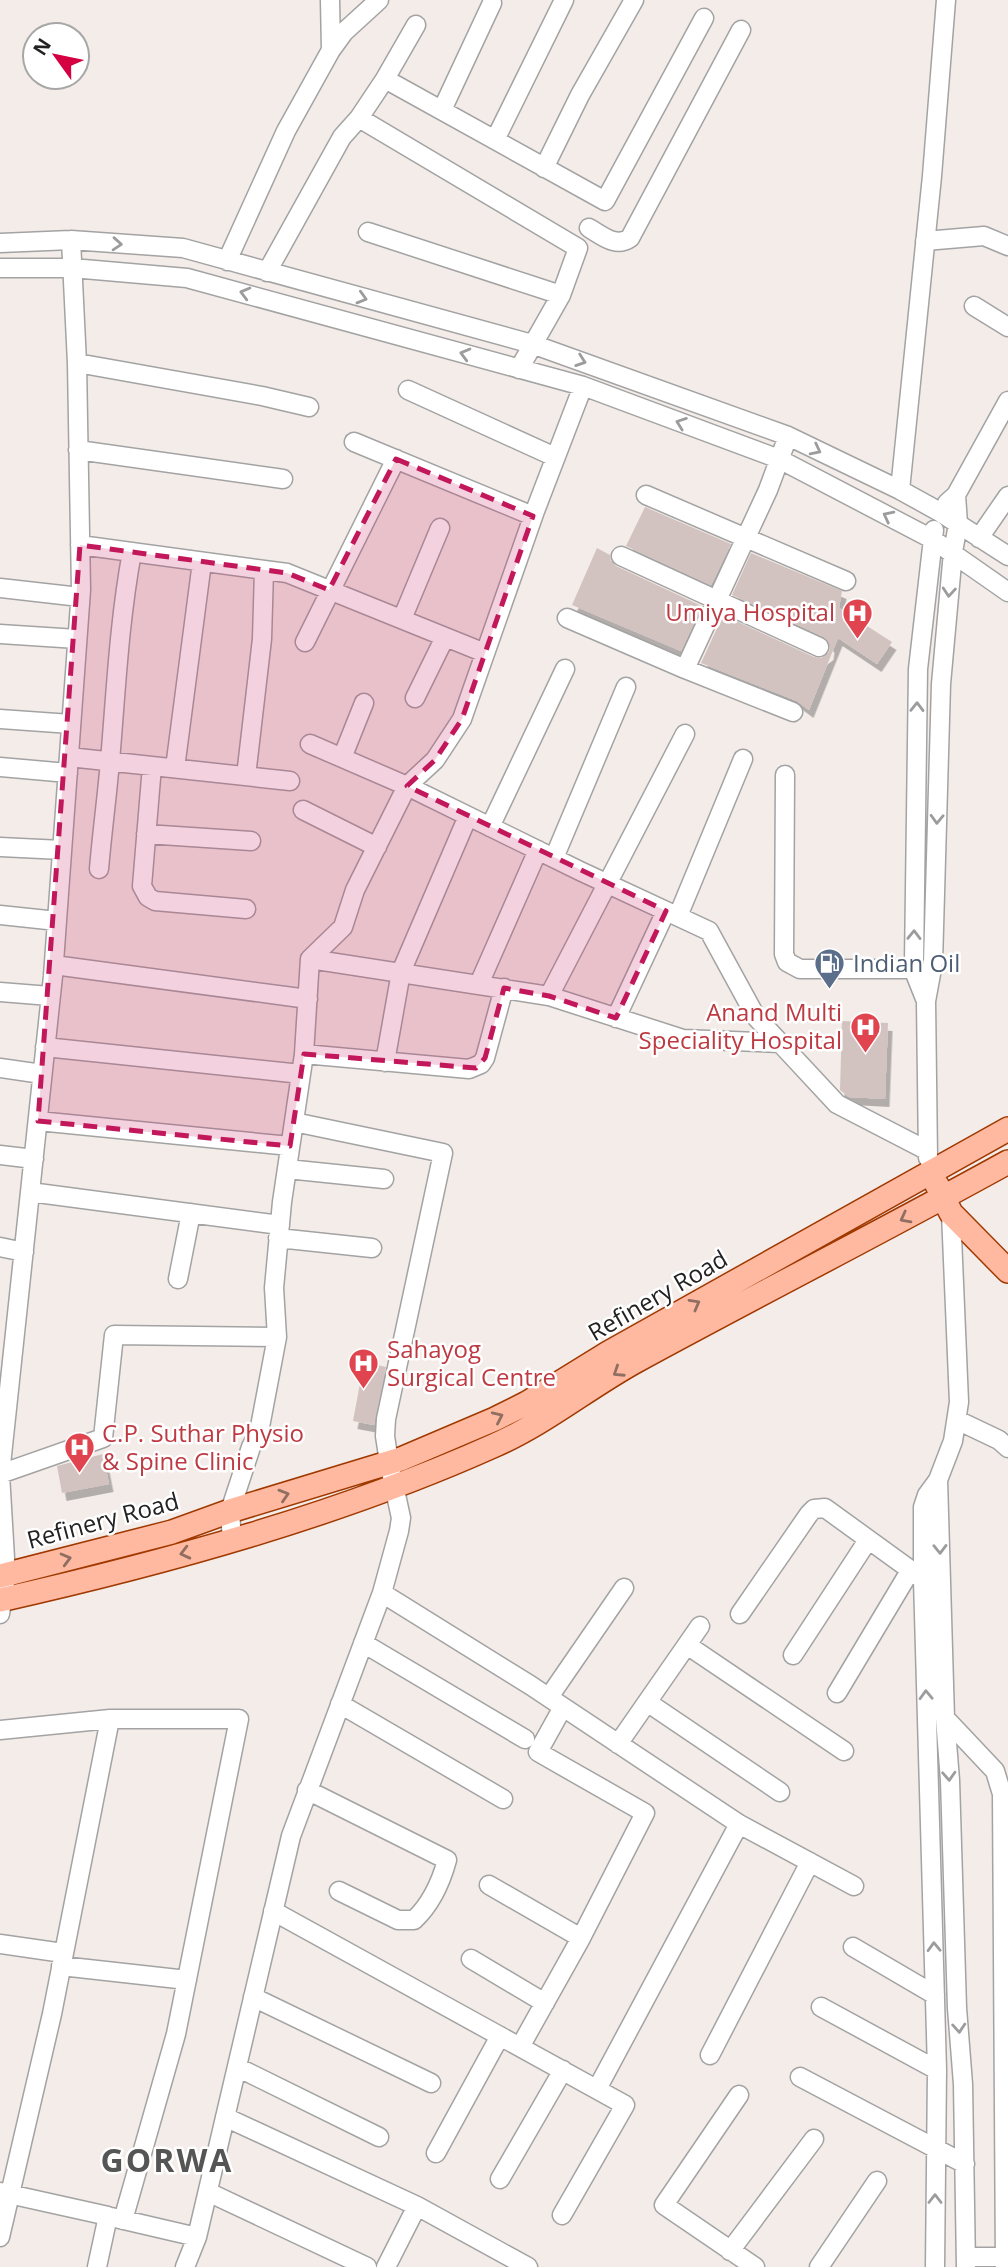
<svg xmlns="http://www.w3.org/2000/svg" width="1008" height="2267" viewBox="0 0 1008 2267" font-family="'Open Sans',sans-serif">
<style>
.building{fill:#d3c3c0;filter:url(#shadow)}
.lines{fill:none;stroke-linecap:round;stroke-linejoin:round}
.minor-casing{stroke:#a3a3a3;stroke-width:21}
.major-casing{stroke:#a03900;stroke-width:26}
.minor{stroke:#fff;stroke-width:18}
.major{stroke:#ffb9a1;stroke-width:23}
.oneway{stroke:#9c9c9c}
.oneway2{stroke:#906e62}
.marked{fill:#c2185b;fill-opacity:0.2;stroke:#c2185b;stroke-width:5;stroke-dasharray:14 9;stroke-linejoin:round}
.labels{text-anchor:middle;stroke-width:5;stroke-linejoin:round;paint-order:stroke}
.health-label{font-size:24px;fill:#be3a42;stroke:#fff;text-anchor:end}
.service-label{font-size:24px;fill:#4e5e75;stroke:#fff;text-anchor:start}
.street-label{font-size:24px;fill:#222;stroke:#fff}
.district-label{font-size:32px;font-weight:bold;letter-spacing:2px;fill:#555;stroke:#fff}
</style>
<defs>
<filter id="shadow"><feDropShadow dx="4.5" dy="8" stdDeviation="0" flood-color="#0004"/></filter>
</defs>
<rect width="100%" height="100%" fill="#f3ece8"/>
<path class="building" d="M645,507L731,544L711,585L626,546Z
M597,548L610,555L611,562L616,566L702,606L681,651L572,605Z
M751,553L842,591L839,608L892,642L877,664L838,638L809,710L797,701L701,663L723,615L814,657L821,658L829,652L830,645L824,637L732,595Z
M842,1021L888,1023L885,1099L849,1097L840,1090Z
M364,1362L386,1367L374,1425L353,1421Z
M103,1454L109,1484L62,1493L57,1466Z"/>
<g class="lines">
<defs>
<path id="minor" d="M330,0L331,50
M385,79L416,25
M442,110L492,3
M495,140L564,0
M544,168L580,95L634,0
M589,228C603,236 616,248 630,238L741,30
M368,232L561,295
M925,241L984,236L1008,246
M0,243L71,240L183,248L532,344L788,436L900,490L938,511L1008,556
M227,261L286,131L331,50L344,32L379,0
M0,268H72L187,278L583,386L779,459L932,539L1008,592
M267,272L342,137L359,118
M974,306L1008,327
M77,363L262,396L309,407
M519,369L561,295L578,248L359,118L385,79L605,201L704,18
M408,390L555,457
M354,442L533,516
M78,450L283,479
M900,490L932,176L946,0
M646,495L846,581
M947,503L956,495L1008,401
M979,538L1008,496
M80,545L287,573L485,653
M621,556L819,647
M0,588L80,597
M567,618L685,669L768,490L788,436
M402,619L440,528
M0,634L77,639
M305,642L396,459
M685,669L793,712
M415,698L445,637
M0,719L71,724
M310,744L407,786L580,871L709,931L756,1017L837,1104L926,1150
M69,757L290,781
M342,758L364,703
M152,766L142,886L148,897L155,901L246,909
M0,767L68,773
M175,768L202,562
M785,775L784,954L787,962L800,969H914
M246,776L262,639L264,570
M303,810L377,847
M490,827L565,669
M146,834L251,841
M0,847L62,850
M554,858L626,687
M99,869C102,833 107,797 110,761C116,691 119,622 132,552
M0,915L57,921
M678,916L743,759
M310,959L549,996L683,1039L780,1043
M54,965L308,999
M479,984L538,850
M0,992L50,996
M549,996L685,734
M926,1001L916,976L914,963L918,669L934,530
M616,1018L666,911
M45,1047L301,1074
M304,1054L469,1069L481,1064L485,1058L504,988
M385,1062L401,972L468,816
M0,1068L42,1074
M38,1121L290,1146
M0,1155L34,1159
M928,1158L926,1001L933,963L941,684L953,552L958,524L956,495
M287,1169L384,1179
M30,1192L280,1225
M278,1238L372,1248
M0,1247L24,1252
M178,1279L191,1213
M957,1420L999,1440L1008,1448
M0,1474L103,1438L114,1335L277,1337
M938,1480L945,1718L950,1780L957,2008L963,2084L966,2267
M232,1541L230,1511L251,1447L259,1432L277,1337L274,1288L282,1202L304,1054L310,959L343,927L355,890L407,786L435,760L462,719L535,511L583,386
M382,1593L530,1685L739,1824L854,1886
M0,1614L6,1575L0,1474L53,976L81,590L77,363L71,240
M740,1614L809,1514L814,1509L825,1508L923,1579
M363,1643L525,1739
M687,1645L844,1751
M793,1655L868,1540
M837,1693L910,1571
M549,1697L624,1588
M647,1702L780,1792
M340,1704L503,1799
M945,1718L995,1771L1002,1794L1005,2267
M110,1719H239L176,2034L123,2220
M0,1730L110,1719L52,2014L0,2237
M618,1744L700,1626
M307,1790L447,1860C441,1882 430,1905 414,1920H398L339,1891
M489,1885L581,1938
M273,1911L625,2105L562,2215
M0,1944L63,1953
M853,1947L935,1995
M471,1959L545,2003
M61,1966L187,1980
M253,1997L431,2083
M821,2007L937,2070
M520,2047L581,1938L645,1813L538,1752L563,1707
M710,2055L810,1862
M237,2067L379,2137
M800,2077L965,2164
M597,2089L739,1824
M739,2095L664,2205L755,2267
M225,2117L417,2206L528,2267
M436,2153L500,2036
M500,2179L563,2070
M0,2192L108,2216L97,2267
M208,2192L367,2267
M111,2217L197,2237
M730,2251L814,2139
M966,2257H1008
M185,2267L197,2237L291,1836L382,1593L399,1531L401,1518L389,1462L385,1436L386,1419L443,1153L294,1122
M386,2267L417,2206
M819,2267L877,2181
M935,2267L937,2070L923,1579V1507L927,1495L938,1480L953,1441L959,1402L951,1213"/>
<path id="major" d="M937,1185L951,1213L1008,1271
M0,1576L172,1532L230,1511L401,1459L495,1419L527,1403L608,1353L1008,1129
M0,1600C164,1563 339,1515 493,1446C544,1424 587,1388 636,1361C759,1294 885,1230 1008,1162"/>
</defs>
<use href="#minor" class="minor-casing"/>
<use href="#major" class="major-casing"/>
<use href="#minor" class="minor"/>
<use href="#major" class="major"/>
</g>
<defs><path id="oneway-chevron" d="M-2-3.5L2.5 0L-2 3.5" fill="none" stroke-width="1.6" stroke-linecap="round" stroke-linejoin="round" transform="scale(1.75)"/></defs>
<g class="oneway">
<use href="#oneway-chevron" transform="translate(117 244) rotate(4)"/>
<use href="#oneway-chevron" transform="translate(245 293) rotate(-165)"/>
<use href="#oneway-chevron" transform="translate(362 298) rotate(16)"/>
<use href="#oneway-chevron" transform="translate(465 354) rotate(-165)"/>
<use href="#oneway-chevron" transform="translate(581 361) rotate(19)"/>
<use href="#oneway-chevron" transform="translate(681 423) rotate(-160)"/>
<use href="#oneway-chevron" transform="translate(816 450) rotate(27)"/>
<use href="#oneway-chevron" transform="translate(888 516) rotate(-153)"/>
<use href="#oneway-chevron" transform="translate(949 592) rotate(95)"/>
<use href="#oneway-chevron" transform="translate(917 707) rotate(-89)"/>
<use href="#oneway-chevron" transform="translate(937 819) rotate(92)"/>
<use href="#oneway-chevron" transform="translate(914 935) rotate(-89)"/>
<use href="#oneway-chevron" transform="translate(940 1549) rotate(89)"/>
<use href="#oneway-chevron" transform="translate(926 1695) rotate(-92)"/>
<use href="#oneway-chevron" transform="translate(949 1776) rotate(87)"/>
<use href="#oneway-chevron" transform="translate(934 1947) rotate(-92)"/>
<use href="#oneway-chevron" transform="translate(959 2028) rotate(86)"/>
<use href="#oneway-chevron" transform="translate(935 2199) rotate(-90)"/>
</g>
<g class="oneway2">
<use href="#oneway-chevron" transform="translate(905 1218) rotate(152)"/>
<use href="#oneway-chevron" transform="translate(695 1304) rotate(-29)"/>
<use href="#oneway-chevron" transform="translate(618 1372) rotate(147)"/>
<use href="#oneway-chevron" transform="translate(498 1417) rotate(-25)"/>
<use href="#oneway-chevron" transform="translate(284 1495) rotate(-17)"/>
<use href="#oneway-chevron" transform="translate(185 1553) rotate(166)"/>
<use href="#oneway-chevron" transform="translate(66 1559) rotate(-15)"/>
</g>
<path class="marked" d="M396,459L533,516L462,719L435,760L407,786L666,911L616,1018L549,996L504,988L485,1058L476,1068L304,1054L290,1146L38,1121L80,545L287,573L329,590Z"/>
<defs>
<symbol id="hospital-pin" viewBox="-11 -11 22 30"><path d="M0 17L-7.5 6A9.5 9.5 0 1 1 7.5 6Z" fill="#e0444e" stroke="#fff"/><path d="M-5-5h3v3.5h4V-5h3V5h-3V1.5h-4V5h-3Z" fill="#fff"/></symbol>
<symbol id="fuel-pin" viewBox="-11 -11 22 30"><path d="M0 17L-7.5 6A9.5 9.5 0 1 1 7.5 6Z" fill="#5c6f8a" stroke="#fff"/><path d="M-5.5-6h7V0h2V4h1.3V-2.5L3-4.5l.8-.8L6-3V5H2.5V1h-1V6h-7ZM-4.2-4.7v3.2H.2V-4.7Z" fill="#fff"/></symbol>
</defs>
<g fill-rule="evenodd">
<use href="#hospital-pin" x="840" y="596" width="35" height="47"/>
<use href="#fuel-pin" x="812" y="946" width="35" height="47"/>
<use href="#hospital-pin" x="848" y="1010" width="35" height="47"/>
<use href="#hospital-pin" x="346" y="1346" width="35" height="47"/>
<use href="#hospital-pin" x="62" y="1430" width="35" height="47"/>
</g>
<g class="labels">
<g class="health-label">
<text x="835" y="621">Umiya Hospital</text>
<text x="842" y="1021">Anand Multi<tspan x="842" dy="28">Speciality Hospital</tspan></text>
<text x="387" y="1358" text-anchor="start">Sahayog<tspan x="387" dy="28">Surgical Centre</tspan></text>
<text x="102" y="1442" text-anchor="start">C.P. Suthar Physio<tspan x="102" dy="28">&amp; Spine Clinic</tspan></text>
</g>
<g class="service-label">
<text x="853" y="972">Indian Oil</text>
</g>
<g class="street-label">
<text transform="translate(658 1296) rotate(-30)" y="8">Refinery Road</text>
<text transform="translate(103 1521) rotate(-15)" y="8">Refinery Road</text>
</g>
<g class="district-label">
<text x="167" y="2172">GORWA</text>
</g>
</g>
<g transform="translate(56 56) rotate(303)"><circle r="33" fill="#ffffff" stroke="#a7a7a7" stroke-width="2"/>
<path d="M0-5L12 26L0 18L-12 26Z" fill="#d40042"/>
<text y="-10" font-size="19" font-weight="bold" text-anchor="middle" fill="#222222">N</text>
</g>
</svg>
